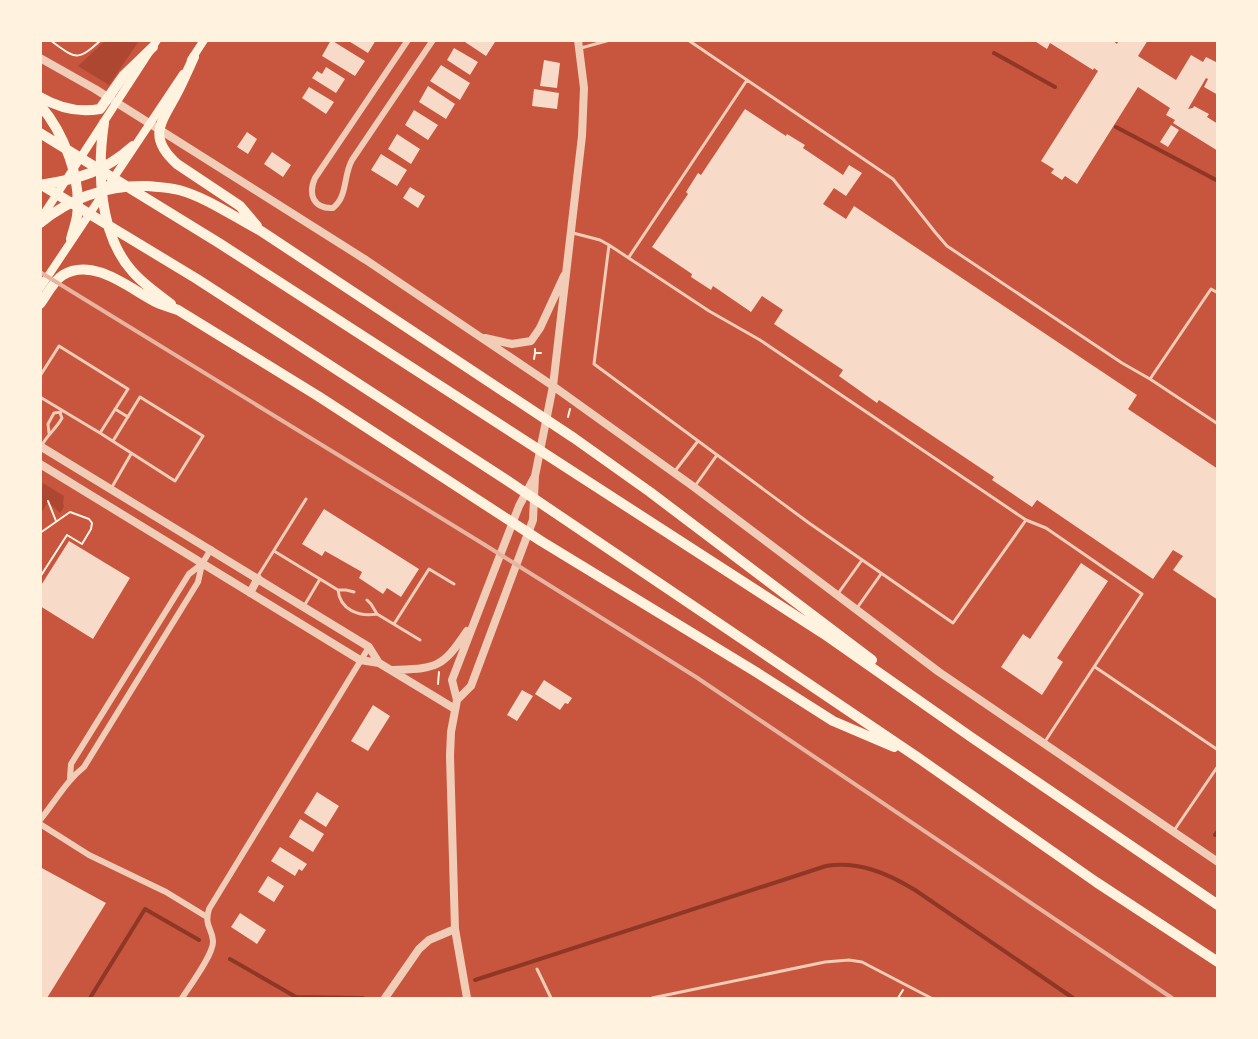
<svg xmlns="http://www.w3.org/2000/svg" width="1258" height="1039" viewBox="0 0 1258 1039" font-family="'PT Serif',serif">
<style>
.green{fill:#ae4732}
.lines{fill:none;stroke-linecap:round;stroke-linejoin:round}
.stream{stroke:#8f3625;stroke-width:4}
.building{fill:#f7dbc8}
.path{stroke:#fff3e0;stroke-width:2}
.service{stroke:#f1ccb7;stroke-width:3}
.minor{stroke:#f1ccb7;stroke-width:6}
.tertiary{stroke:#f1ccb7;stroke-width:8}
.secondary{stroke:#fff3e0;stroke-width:8}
.motorway{stroke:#fff3e0;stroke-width:10}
.rail{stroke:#e9b49f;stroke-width:4}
</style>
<rect width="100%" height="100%" fill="#c8553d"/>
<path class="green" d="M105,41H139L109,85L78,66Z
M43,483L64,496L63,503L64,507L60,513L48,502L41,513V488Z"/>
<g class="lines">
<path class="stream" d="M994,53L1055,87
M1116,127L1218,181
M1215,835L1218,831
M230,959L296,997L363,998
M475,980L826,866C859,861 887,873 915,890L1073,998
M90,998L145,909L199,940"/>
</g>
<path class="building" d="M331,40L365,61L355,76L322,56Z
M347,40H376L368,53Z
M462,40H493L495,42L486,56Z
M1033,40H1112L1117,44L1119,40H1148L1138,56L1176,80L1191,55L1203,62L1206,57L1218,63L1216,67L1218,68V95L1204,87L1208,79L1206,78L1188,109L1193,108L1194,106L1209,114L1207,117L1218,124V151L1173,123L1175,120L1166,115L1170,108L1138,87L1077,184L1065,176L1062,180L1051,173L1054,169L1041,161L1098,71L1094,68L1093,70L1050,43L1047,49Z
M454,48L478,62L470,75L447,60Z
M544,60L560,63L557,88L540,86Z
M441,65L470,83L460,100L430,81Z
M326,67L345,79L336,93L312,78L317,71L322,74Z
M428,86L455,104L446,119L419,102Z
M309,87L334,102L326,114L302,98Z
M534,89L559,93L557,109L532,106Z
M745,109L786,136L787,134L805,145L803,148L843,175L849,165L862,173L846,196L834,188L823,204L846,219L854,206L1137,395L1128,409L1218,469V600L1173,570L1183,556L1173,550L1153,579L1037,500L1032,507L992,480L994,477L879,400L877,403L839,376L843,370L774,324L783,310L762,296L751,312L713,286L711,290L691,277L692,274L652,247L688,194L686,192L698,173L701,175Z
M414,110L438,125L428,140L405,125Z
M1171,125L1179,130L1168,147L1160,142Z
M247,132L257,139L248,154L237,147Z
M397,134L420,149L411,164L388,149Z
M272,152L291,165L283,177L264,164Z
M381,154L407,170L397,186L371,170Z
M410,187L425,196L418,208L403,198Z
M324,509L419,569L401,597L387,588L383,594L359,578L362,572L325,551L322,556L302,544Z
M69,541L130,578L93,639L40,606V587Z
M1081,563L1108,581L1057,658L1063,662L1042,695L1001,667L1023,634L1030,639Z
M544,680L572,698L568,704L565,703L560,710L535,694Z
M522,690L533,696L517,721L507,715Z
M373,705L390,716L368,751L351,741Z
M317,792L339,806L326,827L304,813Z
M300,819L324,834L313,852L289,837Z
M280,847L307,864L302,871L299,869L295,876L271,861Z
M40,867L106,903L47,998H40Z
M268,876L284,886L274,902L258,892Z
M240,913L266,930L257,944L231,927Z"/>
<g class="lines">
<path class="path" d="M50,40C76,59 77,62 101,40
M535,349V353H541
M534,359L535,353
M568,417L570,409
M48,501L56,521
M40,533L70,512L89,519L92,523L91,529L82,544L67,535L40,577
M438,684L439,672
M898,998L903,990"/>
<path class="service" d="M688,40L893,179L935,232L947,246L1122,363L1150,379L1218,424
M581,48L610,40
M573,233L600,240L609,245L709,311L760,340L1026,520L1046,528L1142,594L1044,743
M609,245L594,364L809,523L953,623L1026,520
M629,257L747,80
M40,376L59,346L128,389L100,433L40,397
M1150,379L1211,289L1218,293
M115,409L128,417
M49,433L48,424L54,413L61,412
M100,433L175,481L203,436L140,397L113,441
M42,445C48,434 56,429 62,418L60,413
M675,471L698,441
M695,486L717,455
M112,487L131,454
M274,551L338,590C340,610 359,617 377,614L420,640
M258,576L306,499
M338,590H346L354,592
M837,595L862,560
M367,600L371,604L377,614
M304,606L320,579
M857,608L881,574
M394,624L429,569L454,584
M1095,667L1218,750
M1173,832L1218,766
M537,969L551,998
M652,998L825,962L849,960L862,962L931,998"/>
<path class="minor" d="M408,40L315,178C308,194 313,209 333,208C348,196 343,176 352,160L433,40
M70,778L71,764L189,574L202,564L211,549
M40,820C55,802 66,781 84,767L198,582L202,564
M40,824L89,855L166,892L207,917
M182,998C189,987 214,954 213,941C212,927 204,927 209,909L369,647"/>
<path class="tertiary" d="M40,58L95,89L366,260L553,386L694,487L939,672L1218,862
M485,338L512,344L531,341L540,328L564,276
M40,446L369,647L379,663
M40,464L360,660L379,663L455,709
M250,593L258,578
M391,670C436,668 441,670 467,631
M457,700L471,686L533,520L535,476L553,386L582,136L584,88L578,40
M385,998L419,949L429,940L455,929
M467,998L455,929L450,756L451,732L457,700L452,680L519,506L534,478"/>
<path class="secondary" d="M191,60L204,40
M40,220L157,40
M40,288L183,74"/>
<path class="motorway" d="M194,57C188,70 182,84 175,97C160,124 148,138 177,164L240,206L257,226
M40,97C59,108 79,113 100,109L124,75L153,47
M40,105C64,133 82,179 77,216C76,223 73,231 71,239
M104,123C97,170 99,234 132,271C143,284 158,294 171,304
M40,133L219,243L824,634L971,737L1218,905
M40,184L197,279L508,481L917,757L1096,882L1218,962
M40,185C79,179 104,172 133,146
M40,223C72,197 106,185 147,186C157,187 168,187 179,190C208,198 234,217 261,231L574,438L650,492L872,660
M40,304C47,295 53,281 63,275C92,257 128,287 152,300C160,305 170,307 178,310L318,396L541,541L756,672L833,721L894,747"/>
<path class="rail" d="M40,272L485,545L696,677L1172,998"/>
</g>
<rect width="1258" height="1039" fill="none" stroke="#fff3e0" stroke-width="84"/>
</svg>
